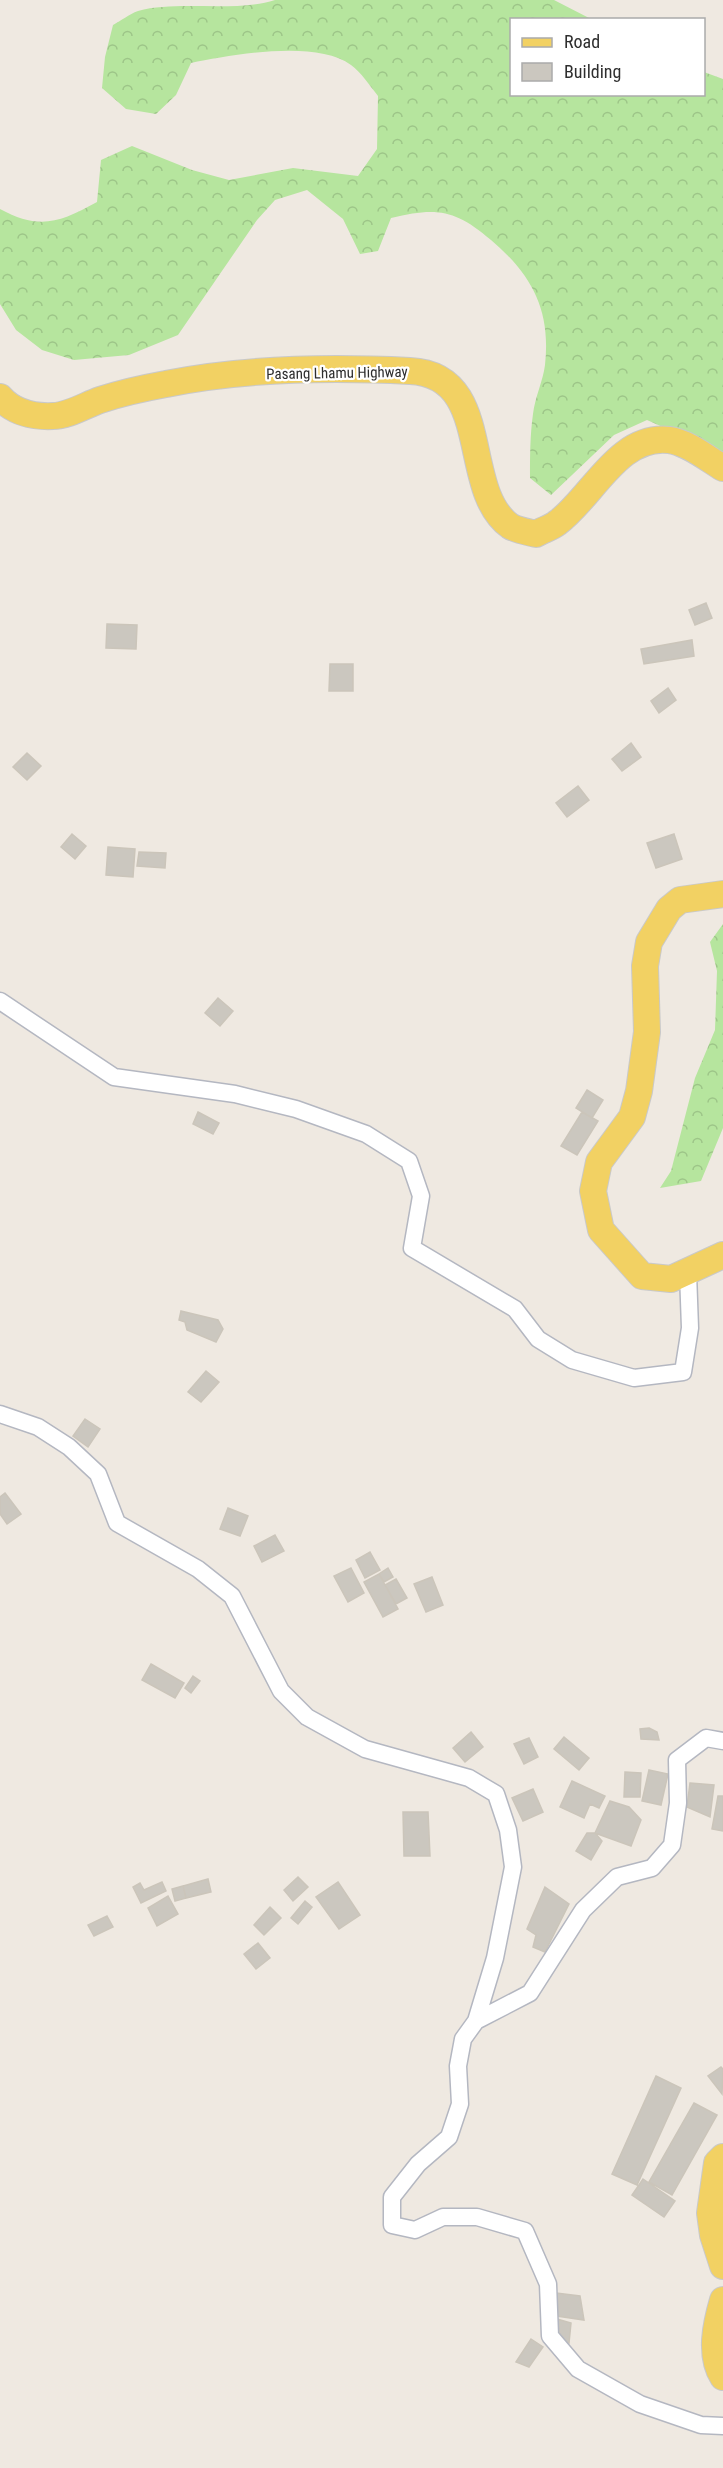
<svg xmlns="http://www.w3.org/2000/svg" width="723" height="2468" viewBox="0 0 723 2468" font-family="'Roboto Condensed',sans-serif">
<style>
.forest{fill:url(#forest-crowns)}
.building{fill:#cbc7bf;stroke:#cbc5ba;stroke-width:1.5}
.lines{fill:none;stroke-linecap:round;stroke-linejoin:round}
.street-casing{stroke:#b4b7c1;stroke-width:19}
.primary-casing{stroke:#c9c9c9;stroke-width:28}
.street{stroke:#fff;stroke-width:16}
.primary{stroke:#f2d163;stroke-width:26}
.labels{text-anchor:middle;stroke-width:4.5;stroke-linejoin:round;paint-order:stroke}
.street-label{font-size:15px;fill:#2e2e2e;stroke:#fff}
</style>
<defs>
<pattern id="forest-crowns" width="20" height="18" patternUnits="userSpaceOnUse" patternTransform="scale(1.5)"><rect width="20" height="18" fill="#b6e59e"/><path d="M2 6a3 3 0 1 1 6 0M12 15a3 3 0 1 1 6 0" fill="none" stroke="#9dc588"/></pattern>
</defs>
<rect width="100%" height="100%" fill="#efe9e1"/>
<path class="forest" d="M275,0H554L591,19L512,20V94H704V72L723,79V454L647,420L614,435L551,495L530,478C530,457 530,435 533,414C535,397 543,381 545,365C551,310 532,275 491,240C455,209 436,207 391,218L378,251L360,254L343,219L307,190L275,200L257,220L178,335L129,355L74,360L42,350L16,330L0,304V209C39,230 59,223 97,202L101,160L132,146L192,170L229,180L293,168L358,176L377,149L378,96C370,86 361,72 351,65C316,39 231,55 191,63L176,95L156,114L126,109L102,88L105,57L113,25C121,21 129,14 138,11C179,0 233,13 275,0Z
M723,924V1128L701,1181L660,1188L671,1171L695,1078L715,1030L717,971L710,942Z"/>
<path class="building" d="M706,603L712,618L695,625L689,610Z
M107,624L137,625L136,649L106,648Z
M692,640L694,656L644,664L641,649Z
M330,664H353V691H329Z
M668,688L676,700L659,713L651,701Z
M631,743L641,757L622,771L612,759Z
M27,753L41,766L27,780L13,767Z
M578,786L589,800L567,817L556,803Z
M72,834L86,846L75,859L61,847Z
M674,834L682,859L656,868L647,843Z
M108,847L135,849L133,877L106,875Z
M139,852L166,853L165,868L137,866Z
M218,998L233,1011L220,1026L205,1013Z
M587,1090L603,1100L592,1118L576,1108Z
M198,1112L219,1123L213,1134L193,1124Z
M582,1112L598,1121L577,1155L561,1146Z
M181,1311L218,1320L223,1329L216,1342L187,1330L185,1322L179,1320Z
M206,1371L219,1382L201,1402L188,1392Z
M85,1419L100,1429L88,1447L73,1436Z
M5,1493L21,1514L7,1524L0,1514V1497Z
M228,1508L248,1516L240,1536L220,1529Z
M275,1535L284,1551L262,1562L254,1546Z
M370,1552L380,1570L365,1578L356,1560Z
M351,1568L364,1593L348,1602L334,1576Z
M388,1568L393,1577L384,1582L379,1574Z
M379,1574L398,1609L383,1617L364,1582Z
M432,1577L443,1605L426,1612L414,1584Z
M396,1579L407,1598L396,1604L385,1585Z
M151,1664L184,1683L175,1698L142,1680Z
M193,1676L200,1681L191,1693L185,1688Z
M649,1728L657,1732L659,1740L641,1739L640,1729Z
M471,1732L483,1747L465,1762L453,1748Z
M564,1737L589,1758L579,1770L554,1749Z
M529,1738L538,1757L524,1764L514,1744Z
M649,1770L668,1774L661,1805L642,1801Z
M625,1772L641,1773L640,1797H624Z
M572,1781L605,1796L599,1808L590,1804L584,1818L560,1807Z
M690,1783L714,1785L710,1817L687,1807Z
M533,1789L543,1812L523,1821L512,1798Z
M718,1796H723V1831L712,1829Z
M610,1801L629,1807L641,1820L631,1846L595,1833Z
M403,1812H428L430,1856H404Z
M587,1833H595L602,1841L591,1860L576,1851Z
M298,1877L308,1887L293,1901L284,1890Z
M208,1879L211,1892L186,1898L183,1886Z
M162,1882L166,1891L141,1903L133,1887L140,1883L144,1890Z
M338,1882L360,1915L339,1929L316,1897Z
M183,1886L186,1898L175,1901L172,1889Z
M545,1887L569,1904L545,1952L533,1947L536,1935L527,1929Z
M168,1896L178,1914L157,1926L148,1908Z
M305,1901L312,1907L298,1924L291,1918Z
M270,1907L281,1918L264,1935L254,1925Z
M107,1916L113,1927L94,1936L88,1925Z
M258,1943L270,1958L256,1969L244,1954Z
M721,2067L723,2069L722,2094L708,2076Z
M656,2076L681,2088L637,2185L612,2174Z
M694,2103L717,2115L672,2195L649,2182Z
M643,2179L675,2201L664,2217L632,2195Z
M556,2293L580,2296L584,2320L557,2316Z
M557,2319L571,2323L569,2343L556,2340Z
M531,2339L543,2347L529,2367L516,2362Z"/>
<g class="lines">
<defs>
<path id="street" d="M0,1001L114,1077L235,1094L296,1109L366,1134L409,1161L421,1196L412,1248L515,1309L538,1339L572,1360L634,1378L683,1372L690,1328L688,1273
M0,1414L38,1427L69,1447L98,1474L117,1523L198,1569L232,1596L281,1691L307,1717L365,1749L469,1778L496,1794L508,1830L513,1867L495,1958L476,2021L530,1993L583,1910L617,1877L652,1868L672,1845L678,1803L677,1760L706,1738L723,1741
M476,2021L463,2039L458,2066L460,2104L449,2137L418,2164L392,2197V2225L415,2230L443,2217H477L525,2231L548,2284L550,2336L578,2369L640,2404L701,2425L723,2426"/>
<path id="primary" d="M0,397C13,412 33,417 53,416C68,416 86,405 100,400C121,393 144,388 166,384C244,368 330,367 410,371C495,375 459,489 510,526C516,530 528,532 536,534C542,530 551,528 557,523C592,498 618,434 669,440C687,442 708,459 723,468
M723,894L680,900L669,909L649,942L645,966L647,1032L639,1091L632,1117L599,1162L593,1191L601,1230L642,1276L671,1279L723,1255
M723,2157L717,2163L710,2213L713,2235L723,2266
M723,2300C716,2324 709,2355 723,2377"/>
</defs>
<use href="#street" class="street-casing"/>
<use href="#primary" class="primary-casing"/>
<use href="#street" class="street"/>
<use href="#primary" class="primary"/>
</g>
<g class="labels">
<g class="street-label">
<text transform="translate(337 373) rotate(-1)" y="5">Pasang Lhamu Highway</text>
</g>
</g>
<rect x="510" y="18" width="195" height="78" fill="#ffffff" stroke="#ababab" stroke-width="1.5"/>
<rect x="522" y="38" width="30" height="9" fill="#f2d163" stroke="#ababab" stroke-width="1.5"/>
<text x="564" y="48" font-size="18" fill="#2e2e2e">Road</text>
<rect x="522" y="63" width="30" height="18" fill="#cbc7bf" stroke="#ababab" stroke-width="1.5"/>
<text x="564" y="78" font-size="18" fill="#2e2e2e">Building</text>
</svg>
